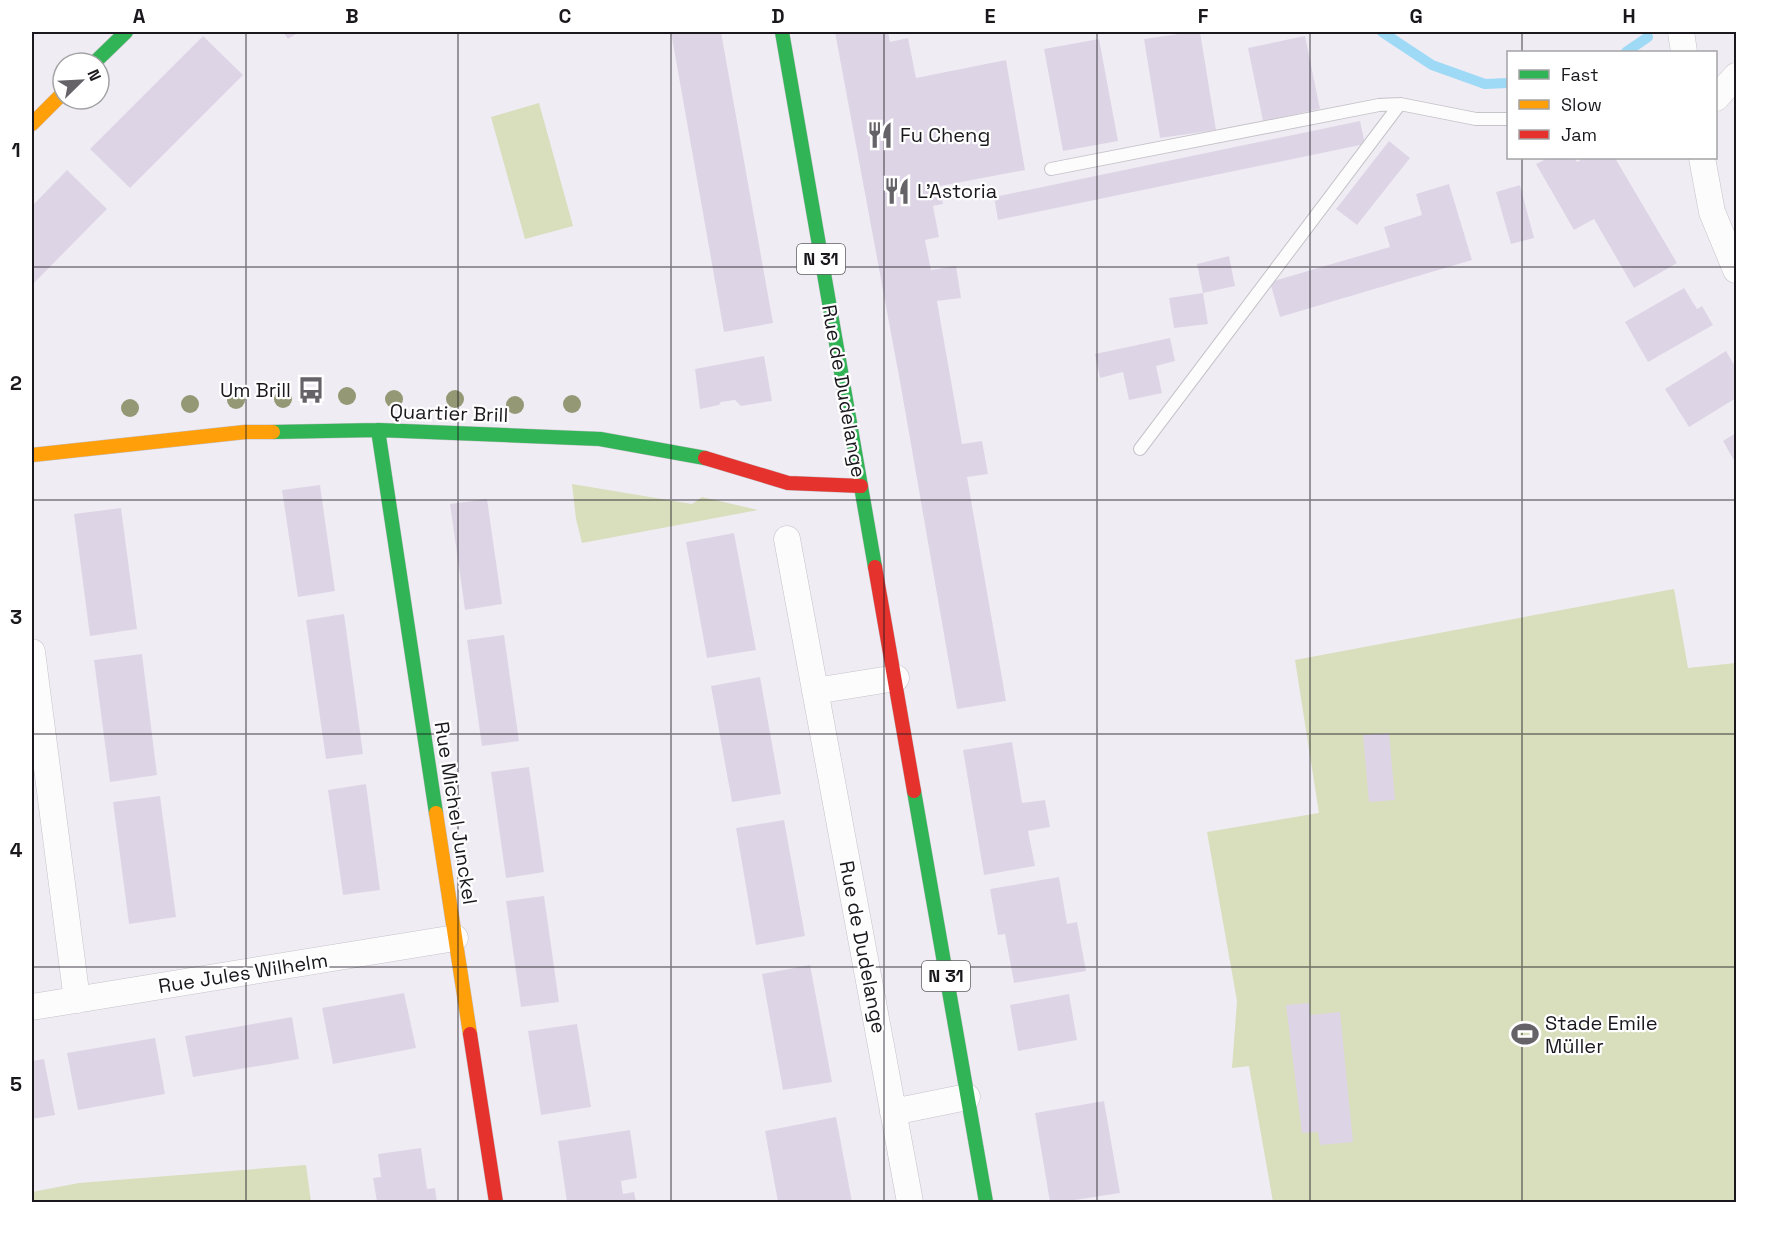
<svg xmlns="http://www.w3.org/2000/svg" width="1768" height="1234" viewBox="0 0 1768 1234" font-family="'Space Grotesk',sans-serif">
<style>
.green{fill:#d9debc}
.lines{fill:none;stroke-linecap:round;stroke-linejoin:round}
.stream{stroke:#9edaf5;stroke-width:10}
.building{fill:#ddd5e6}
.lane-casing{stroke:#c5c2c8;stroke-width:14}
.street-casing{stroke:#c5c2c8;stroke-width:27}
.fast-casing{stroke:#c5c2c8;stroke-width:15}
.slow-casing{stroke:#c5c2c8;stroke-width:15}
.jam-casing{stroke:#c5c2c8;stroke-width:15}
.lane{stroke:#fdfcfd;stroke-width:12}
.street{stroke:#fdfcfd;stroke-width:26}
.fast{stroke:#30b455;stroke-width:14}
.slow{stroke:#ff9f0a;stroke-width:14}
.jam{stroke:#e5322d;stroke-width:14}
.tree{fill:#959874}
.grid{fill:none;stroke:#1a181d;stroke-width:1.5;stroke-opacity:0.55}
.labels{text-anchor:middle;stroke-width:4.5;stroke-linejoin:round;paint-order:stroke}
.shield{fill:#fff;stroke:#5f5d61;stroke-width:1.5}
.shield-label{font-size:18px;font-weight:bold;fill:#1a181d}
.poi-label{font-size:20px;fill:#1a181d;stroke:#fff;text-anchor:start}
.street-label{font-size:20px;fill:#1a181d;stroke:#fff}
.neatline{fill:none;stroke:#1a181d;stroke-width:2}
.grid-label{font-size:20px;text-anchor:middle;font-weight:bold;fill:#1a181d}
</style>
<rect width="100%" height="100%" fill="#f0ecf4"/>
<path class="green" d="M539,103L573,226L525,239L491,117Z
M572,484L692,504L702,497L758,510L582,543L576,519Z
M1674,589L1688,668L1736,663V1202H1273L1249,1066L1232,1068L1237,1001L1207,832L1319,813L1295,660Z
M306,1165L311,1202H32V1192L79,1183Z"/>
<g class="lines">
<path class="stream" d="M1382,32L1432,65L1485,84L1508,83
M1626,52L1648,37"/>
</g>
<path class="building" d="M283,32H299L288,39Z
M671,32H721L773,323L724,332Z
M835,32H888L890,42L908,38L916,78L1006,60L1025,170L940,186L943,204L933,206L939,237L925,240L931,270L956,266L961,298L937,301L962,444L982,441L988,474L967,477L1006,701L957,709L901,387Z
M1192,32H1200L1216,130L1160,138L1144,39Z
M203,36L243,75L130,188L90,149Z
M1305,36L1320,109L1263,121L1248,48Z
M1099,39L1118,141L1063,151L1044,49Z
M1360,121L1365,144L998,220L994,197Z
M1389,141L1410,158L1357,225L1336,209Z
M1548,158H1574L1577,162L1585,158H1615L1677,263L1634,288L1594,219L1574,230L1536,164Z
M67,170L107,209L32,285V206Z
M1449,184L1472,260L1280,317L1270,282L1390,247L1384,227L1422,215L1416,194Z
M1520,185L1534,238L1511,244L1496,192Z
M1229,256L1235,286L1203,293L1197,264Z
M1684,288L1697,309L1702,306L1713,325L1648,362L1625,322Z
M1203,293L1208,324L1174,328L1169,298Z
M1170,338L1175,361L1156,366L1162,393L1129,400L1123,372L1100,378L1095,354Z
M1726,351L1736,368V398L1689,427L1665,389Z
M764,356L772,401L741,406L735,400L721,402L719,405L700,409L695,369Z
M1736,433V464L1723,441Z
M320,485L335,591L298,597L282,490Z
M487,499L502,604L465,610L450,504Z
M121,508L137,629L90,636L74,514Z
M734,533L756,650L707,658L686,542Z
M344,614L363,754L326,759L306,620Z
M504,635L519,741L482,746L467,640Z
M142,654L157,775L110,782L94,660Z
M760,677L781,794L732,802L711,686Z
M1389,733L1395,800L1369,802L1363,735Z
M1012,742L1022,803L1045,800L1050,827L1028,831L1035,866L984,875L963,750Z
M529,767L544,872L506,878L491,772Z
M366,784L380,890L343,895L328,790Z
M160,796L176,917L129,924L113,802Z
M784,820L805,936L756,945L736,828Z
M1059,877L1067,924L1077,922L1086,971L1014,983L1005,934L998,935L990,889Z
M544,896L559,1002L521,1007L506,901Z
M810,965L832,1082L783,1090L762,974Z
M404,993L416,1048L333,1064L322,1008Z
M1069,994L1077,1040L1018,1051L1010,1005Z
M1309,1003L1310,1015L1340,1012L1353,1142L1320,1145L1318,1132L1302,1133L1286,1005Z
M292,1017L299,1059L193,1077L185,1036Z
M577,1024L591,1107L541,1115L528,1031Z
M155,1038L165,1094L78,1110L67,1053Z
M44,1059L55,1115L32,1119V1061Z
M1104,1101L1120,1193L1062,1202H1050L1035,1113Z
M836,1117L852,1202H778L765,1131Z
M630,1130L637,1178L621,1181L623,1194L634,1192L636,1202H567L558,1141Z
M421,1148L427,1189L435,1188L437,1202H377L373,1178L381,1177L378,1154Z"/>
<g class="lines">
<defs>
<path id="lane" d="M1051,169L1379,105L1400,104L1476,119H1508
M1140,449L1400,104"/>
<path id="street" d="M1681,32L1684,52
M1716,98L1736,76
M1702,158L1712,212L1736,270
M787,539L910,1202
M32,652L77,1000
M815,691L896,678
M32,1007L455,938
M893,1112L967,1097"/>
<path id="fast" d="M782,32L875,567
M94,63L126,32
M378,430L436,813
M273,432L378,430L600,439L705,458
M914,791L986,1202"/>
<path id="slow" d="M32,124L63,93
M32,455L245,432H273
M436,813L470,1034"/>
<path id="jam" d="M705,458L788,483L861,486
M875,567L914,791
M470,1034L496,1202"/>
</defs>
<use href="#lane" class="lane-casing"/>
<use href="#street" class="street-casing"/>
<use href="#fast" class="fast-casing"/>
<use href="#slow" class="slow-casing"/>
<use href="#jam" class="jam-casing"/>
<use href="#lane" class="lane"/>
<use href="#street" class="street"/>
<use href="#fast" class="fast"/>
<use href="#slow" class="slow"/>
<use href="#jam" class="jam"/>
</g>
<g class="tree">
<circle cx="347" cy="396" r="9"/>
<circle cx="283" cy="399" r="9"/>
<circle cx="394" cy="399" r="9"/>
<circle cx="455" cy="399" r="9"/>
<circle cx="236" cy="400" r="9"/>
<circle cx="190" cy="404" r="9"/>
<circle cx="572" cy="404" r="9"/>
<circle cx="515" cy="405" r="9"/>
<circle cx="130" cy="408" r="9"/>
</g>
<path class="grid" d="M246,32V1202M458,32V1202M671,32V1202M884,32V1202M1097,32V1202M1310,32V1202M1522,32V52M1522,158V1202M32,267H1736M32,500H1736M32,734H1736M32,967H1736"/>
<defs>
<symbol id="restaurant-bare" viewBox="-9 -9 18 18"><path d="M-5-6h1v4h1v-4h1v4h1v-4h1v5L-1.5 .5V6h-2V.5L-5-1ZM5-6V6H3V1.5H1.5Q1.5-4 5-6Z" fill="#656268" stroke="#fff" stroke-width="2.5" paint-order="stroke"/></symbol>
<symbol id="bus-bare" viewBox="-9 -9 18 18"><path d="M-5-6H5V4H4V6H2V4H-2V6H-4V4H-5ZM-3.5-4V0h7V-4ZM-3.5 1.2v1.5H-2V1.2ZM2 1.2v1.5H3.5V1.2Z" fill="#656268" stroke="#fff" stroke-width="2.5" paint-order="stroke"/></symbol>
<symbol id="stadium-bare" viewBox="-9 -9 18 18"><path d="M0-5a6.5 5 0 1 0 0 10a6.5 5 0 1 0 0-10ZM-3.5-1.8h7v3.6h-7Z" fill="#656268" stroke="#fff" stroke-width="2.5" paint-order="stroke"/></symbol>
</defs>
<g fill-rule="evenodd">
<use href="#restaurant-bare" x="861" y="116" width="38" height="38"/>
<use href="#restaurant-bare" x="878" y="172" width="38" height="38"/>
<use href="#bus-bare" x="292" y="371" width="38" height="38"/>
<use href="#stadium-bare" x="1506" y="1015" width="38" height="38"/>
</g>
<g class="labels">
<g class="shield">
<rect x="797" y="244" width="48" height="30" rx="4.5"/>
<rect x="922" y="961" width="48" height="30" rx="4.5"/>
</g>
<g class="shield-label">
<text x="821" y="265">N 31</text>
<text x="946" y="982">N 31</text>
</g>
<g class="poi-label">
<text x="900" y="142">Fu Cheng</text>
<text x="917" y="198">L'Astoria</text>
<text x="291" y="397" text-anchor="end">Um Brill</text>
<text x="1545" y="1030">Stade Emile<tspan x="1545" dy="23">Müller</tspan></text>
</g>
<g class="street-label">
<text transform="translate(844 391) rotate(80)" y="7">Rue de Dudelange</text>
<text transform="translate(449 413) rotate(2)" y="7">Quartier Brill</text>
<text transform="translate(456 813) rotate(81)" y="7">Rue Michel Junckel</text>
<text transform="translate(863 947) rotate(79)" y="7">Rue de Dudelange</text>
<text transform="translate(243 973) rotate(-9)" y="7">Rue Jules Wilhelm</text>
</g>
</g>
<rect width="1768" height="1234" fill="none" stroke="#ffffff" stroke-width="66"/>
<rect x="1507" y="51" width="210" height="108" fill="#ffffff" stroke="#a3a3a5" stroke-width="1.5"/>
<rect x="1519" y="70" width="30" height="9" fill="#30b455" stroke="#a3a3a5" stroke-width="1.5"/>
<text x="1561" y="81" font-size="18" fill="#1a181d">Fast</text>
<rect x="1519" y="100" width="30" height="9" fill="#ff9f0a" stroke="#a3a3a5" stroke-width="1.5"/>
<text x="1561" y="111" font-size="18" fill="#1a181d">Slow</text>
<rect x="1519" y="130" width="30" height="9" fill="#e5322d" stroke="#a3a3a5" stroke-width="1.5"/>
<text x="1561" y="141" font-size="18" fill="#1a181d">Jam</text>
<g transform="translate(81 81) rotate(66)"><circle r="28" fill="#ffffff" stroke="#a3a3a5" stroke-width="1.5"/>
<path d="M0-4.5L10 22L0 15L-10 22Z" fill="#656268"/>
<text y="-9" font-size="16" font-weight="bold" text-anchor="middle" fill="#1a181d">N</text>
</g>
<rect x="33" y="33" width="1702" height="1168" class="neatline"/>
<g class="grid-label">
<text x="139" y="23">A</text>
<text x="352" y="23">B</text>
<text x="565" y="23">C</text>
<text x="778" y="23">D</text>
<text x="990" y="23">E</text>
<text x="1203" y="23">F</text>
<text x="1416" y="23">G</text>
<text x="1629" y="23">H</text>
<text x="16" y="157">1</text>
<text x="16" y="390">2</text>
<text x="16" y="624">3</text>
<text x="16" y="857">4</text>
<text x="16" y="1091">5</text>
</g>
</svg>
